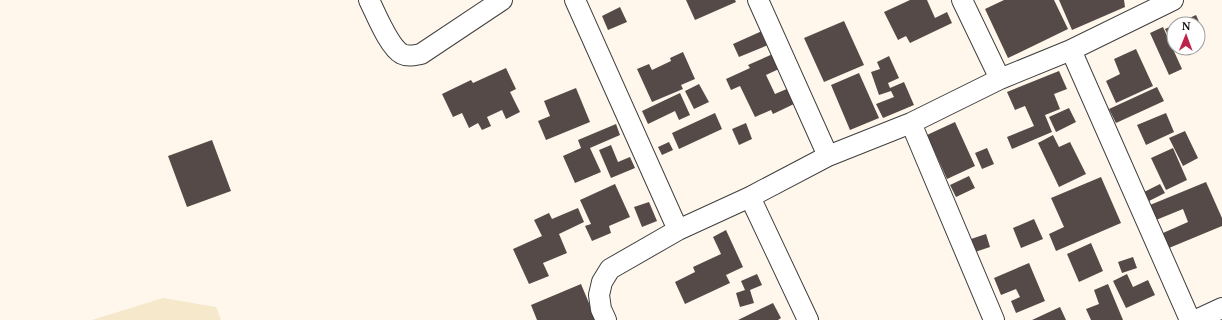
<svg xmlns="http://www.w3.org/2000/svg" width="1222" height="320" viewBox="0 0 1222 320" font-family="'Noto Serif',serif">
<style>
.farmland{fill:#f5e8cb}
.building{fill:#554a48}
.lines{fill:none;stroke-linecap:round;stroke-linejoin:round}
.street-casing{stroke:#3f3f3f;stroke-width:22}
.street{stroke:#fff;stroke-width:20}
</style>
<rect width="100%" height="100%" fill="#fff7eb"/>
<path class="farmland" d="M163,298L216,307L221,320H92Z"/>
<path class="building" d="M686,0H735L736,2L695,20Z
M910,0H927L935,18L947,12L952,23L910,43L906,36L898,40L884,12Z
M1004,0H1054L1068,29L1008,58L985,9Z
M1059,0H1124L1125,7L1072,30Z
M620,7L627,22L608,30L602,16Z
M1196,15L1201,26L1198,27V24H1176Z
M844,21L864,65L824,82L804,38Z
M1174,25V37L1170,39L1165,29Z
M1163,27L1182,69L1169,75L1150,33Z
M762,31L768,45L739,57L733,44Z
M1136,49L1153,86L1116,103L1106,81L1120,74L1114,59Z
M683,52L695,79L681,85L683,89L652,102L637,69L649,64L652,70L671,61L670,58Z
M775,53L781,68L766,75L775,94L789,88L796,103L773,114L771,110L755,117L740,86L731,90L726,79L750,68L748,65Z
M889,56L899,78L888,83L890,88L904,82L914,105L883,118L876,104L894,97L891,91L879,95L871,72L880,69L877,62Z
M506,68L516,89L510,92L520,112L506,119L502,110L487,117L491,126L482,130L478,123L469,128L462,113L453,117L442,94L471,80L473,83Z
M1059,71L1067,89L1054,94L1060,109L1045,115L1052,132L1012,149L1007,137L1034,126L1025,106L1015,110L1007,92Z
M859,73L879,118L850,130L831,85Z
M699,84L709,102L694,109L685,91Z
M1157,87L1164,101L1116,123L1109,109Z
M576,88L590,122L546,140L538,121L550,116L544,101Z
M680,93L690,115L679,120L675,111L648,124L642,111Z
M1069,108L1076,122L1056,132L1049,117Z
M715,113L722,129L679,149L672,133Z
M1166,113L1174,132L1146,145L1137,125Z
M955,122L975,166L947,179L927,135Z
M746,123L752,139L739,145L732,129Z
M616,124L620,135L590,148L601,172L575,183L563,156L581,148L578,140Z
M1185,131L1198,158L1183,166L1169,138Z
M1053,135L1059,147L1070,142L1086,174L1059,187L1038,143Z
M212,140L231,191L187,207L168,156Z
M669,142L673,150L662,155L658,147Z
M611,145L618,162L630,157L635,168L611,178L599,150Z
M987,148L994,164L982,169L975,153Z
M1173,148L1187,180L1166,190L1151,158Z
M969,176L975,188L956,197L950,185Z
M1101,177L1121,223L1056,251L1049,234L1064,227L1051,198Z
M1206,182L1222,218V226L1169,248L1163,233L1188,222L1183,209L1156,220L1150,205Z
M615,184L630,217L609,226L611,233L592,241L585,226L591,224L580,200Z
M1160,184L1165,193L1147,202L1142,193Z
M649,202L657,221L642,227L634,207Z
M578,208L584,222L559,234L567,253L543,263L549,276L529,284L513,249L542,236L534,220L549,213L552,219Z
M1034,219L1043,239L1021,248L1013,228Z
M726,230L743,267L726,275L730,283L685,304L675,282L695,272L693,267L721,254L713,237Z
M986,234L990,247L972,253L968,240Z
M1091,243L1103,271L1079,282L1067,254Z
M1133,257L1137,268L1122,273L1118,262Z
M1029,263L1045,301L1016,313L1011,301L1020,297L1016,289L1001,295L994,278Z
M757,274L762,285L750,290L754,303L740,307L736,293L745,290L741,281Z
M1127,274L1133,287L1148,280L1155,295L1126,308L1113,281Z
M581,284L596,320H537L531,305Z
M1108,284L1123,320H1091L1086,309L1099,304L1094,290Z
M773,303L781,318L778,320H738Z
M1060,307L1066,320H1032Z"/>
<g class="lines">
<defs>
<path id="street" d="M369,0C376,14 389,47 402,54C408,57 415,55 421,54L502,0
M575,0L678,230
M758,0L828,156
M962,0L1000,79
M1071,50L1190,320
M911,123L994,320
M750,197L808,320
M606,320L601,309L599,295L602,282L610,269L678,230L750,197L828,156L911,123L1000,79L1071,50L1173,0
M1196,320L1222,308"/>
</defs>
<use href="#street" class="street-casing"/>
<use href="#street" class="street"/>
</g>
<g transform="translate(1186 36) rotate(1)"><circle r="19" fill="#ffffff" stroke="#9e9e9e"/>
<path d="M0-3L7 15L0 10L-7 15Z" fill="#be224a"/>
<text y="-6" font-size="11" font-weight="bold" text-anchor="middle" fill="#0c0c0c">N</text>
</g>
</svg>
